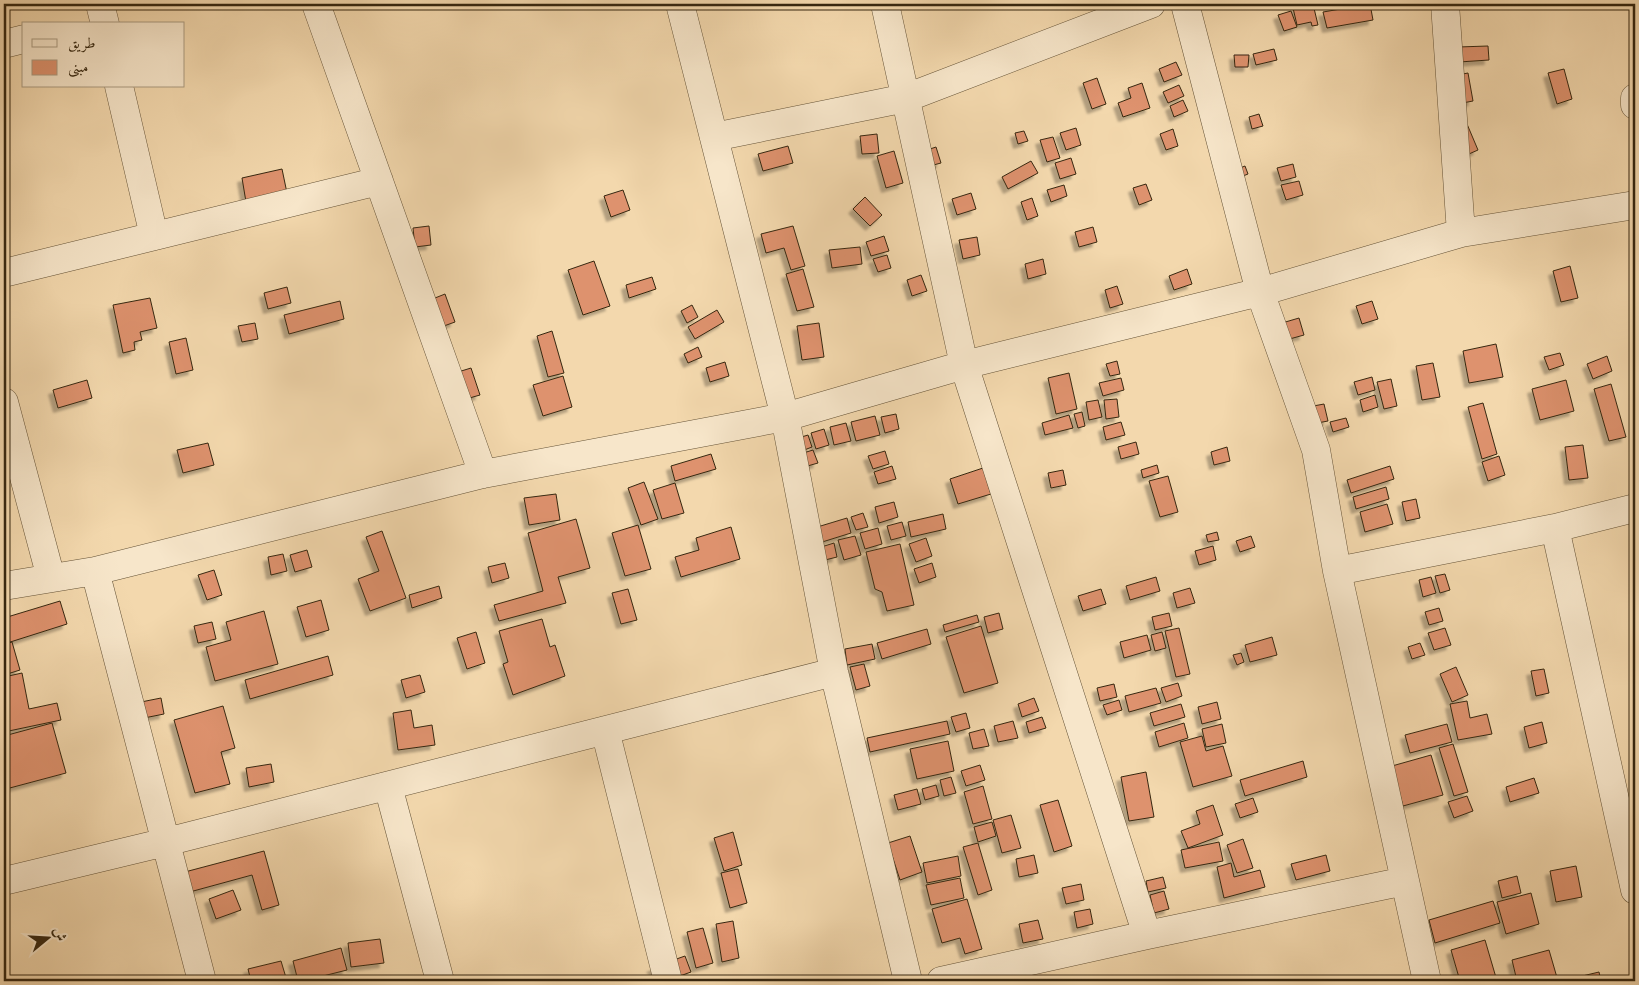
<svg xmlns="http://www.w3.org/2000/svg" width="1639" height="985" viewBox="0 0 1639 985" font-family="'Sorts Mill Goudy',Amiri,serif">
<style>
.building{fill:#de926e;stroke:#362710;filter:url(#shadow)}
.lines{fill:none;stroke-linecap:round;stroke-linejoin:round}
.minor-casing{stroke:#655337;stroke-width:29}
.minor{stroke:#f7e6ca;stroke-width:28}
</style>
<defs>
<filter id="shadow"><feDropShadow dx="-4.5" dy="4.5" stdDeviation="1" flood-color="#0004"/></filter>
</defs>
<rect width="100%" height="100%" fill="#f3d8ad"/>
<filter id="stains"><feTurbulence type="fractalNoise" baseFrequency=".004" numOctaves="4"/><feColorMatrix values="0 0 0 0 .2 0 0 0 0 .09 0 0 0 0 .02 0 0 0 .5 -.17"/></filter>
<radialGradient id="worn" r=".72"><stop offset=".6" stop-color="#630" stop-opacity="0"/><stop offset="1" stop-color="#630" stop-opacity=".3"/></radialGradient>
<path class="building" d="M1307,4H1313L1318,25L1312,26L1311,22L1297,25L1293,8Z
M1370,4L1373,20L1327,28L1323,12Z
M1291,11L1297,27L1284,31L1278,15Z
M1488,46L1489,60L1459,62L1458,47Z
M1274,49L1277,60L1256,65L1253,54Z
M1234,55H1249L1248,67H1235Z
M1176,62L1182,75L1164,82L1159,69Z
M1564,69L1572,99L1557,104L1548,73Z
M1468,73L1473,101L1457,104L1452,76Z
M1097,78L1106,104L1092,109L1083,83Z
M1142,83L1150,108L1123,117L1118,103L1131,98L1128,88Z
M1179,85L1184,96L1168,103L1163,92Z
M1183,100L1188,111L1174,117L1170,106Z
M1259,114L1263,126L1252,129L1249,117Z
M1467,124L1478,150L1462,157L1451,130Z
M1076,128L1081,145L1066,150L1060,133Z
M1173,129L1178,146L1166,150L1160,134Z
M1024,131L1028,141L1018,144L1015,133Z
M877,134L879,153L862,154L860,136Z
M1053,137L1060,158L1047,162L1040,140Z
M788,146L793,163L763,171L758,154Z
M936,147L941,163L922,168L918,153Z
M894,151L903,183L886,188L877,156Z
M1071,158L1076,174L1060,179L1055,163Z
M1031,161L1038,173L1008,189L1002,177Z
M1293,164L1296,177L1281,181L1277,168Z
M1245,166L1248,174L1238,178L1235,170Z
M282,169L287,193L246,202L242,178Z
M1299,181L1303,195L1286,200L1281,185Z
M1146,184L1152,200L1139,205L1133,188Z
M1064,185L1067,196L1051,202L1047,190Z
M623,190L630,210L611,217L604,196Z
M971,193L976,209L957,215L952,199Z
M865,197L882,215L870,226L853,209Z
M1032,198L1038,216L1027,220L1021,202Z
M429,226L431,245L415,247L413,228Z
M793,226L805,266L791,270L784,248L766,253L761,234Z
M1093,227L1097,242L1079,247L1075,232Z
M884,236L889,251L871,256L866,242Z
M977,237L980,255L963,259L959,240Z
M860,247L862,264L832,268L829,250Z
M887,255L891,268L878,272L873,259Z
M1043,259L1046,274L1028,279L1025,264Z
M594,261L610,306L583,315L568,270Z
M1570,266L1578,298L1561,302L1553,271Z
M803,269L814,307L797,311L786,274Z
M1187,269L1192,284L1174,290L1169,276Z
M921,275L927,291L912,296L907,280Z
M652,277L656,289L629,298L626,285Z
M1117,286L1123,304L1110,308L1105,290Z
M287,287L291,303L268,309L264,293Z
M445,294L455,322L430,331L420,304Z
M150,298L157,328L140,332L142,340L134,342L135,350L123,353L113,305Z
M340,301L344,319L289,334L284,315Z
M1372,301L1378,319L1362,324L1356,306Z
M692,305L698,317L687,323L681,311Z
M717,310L724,322L695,339L688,327Z
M1299,318L1304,335L1286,340L1282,323Z
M255,323L258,339L242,342L238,326Z
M819,323L824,357L802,360L797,326Z
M552,331L564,373L548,377L537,336Z
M186,338L193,370L176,374L169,342Z
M1496,344L1503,377L1469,383L1463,351Z
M698,347L702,357L688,363L684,354Z
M1560,353L1564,365L1549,370L1544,357Z
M1607,356L1612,371L1593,379L1587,364Z
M1117,361L1120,374L1110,376L1106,364Z
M725,362L729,376L710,382L706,368Z
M1433,363L1440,397L1422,400L1416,366Z
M471,368L480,395L466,399L458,372Z
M1069,373L1077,409L1056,414L1048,378Z
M563,376L572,407L543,416L533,385Z
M1372,377L1375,390L1358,395L1354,382Z
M1121,378L1124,390L1103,396L1099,383Z
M1391,379L1397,406L1384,409L1377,382Z
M87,380L92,398L58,408L53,390Z
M1566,380L1574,411L1540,420L1532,389Z
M1611,384L1626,437L1609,441L1594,389Z
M1375,395L1378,407L1363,412L1360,400Z
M1117,399L1119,417L1106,419L1104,400Z
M1098,400L1102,417L1089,420L1086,402Z
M1483,403L1497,454L1482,459L1468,407Z
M1324,404L1328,421L1312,424L1308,407Z
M1082,412L1085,426L1078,428L1074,414Z
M896,414L899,429L885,433L881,417Z
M1069,415L1073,428L1045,435L1042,423Z
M875,416L880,435L856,441L851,422Z
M1346,418L1349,427L1333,432L1330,422Z
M1121,422L1125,435L1106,440L1103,427Z
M846,423L851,441L834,445L830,427Z
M824,429L829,445L816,449L811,433Z
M808,435L812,447L799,452L795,439Z
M1136,442L1139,454L1121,459L1118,447Z
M208,443L214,465L183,473L177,450Z
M1583,445L1588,478L1569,480L1565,447Z
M1227,447L1230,461L1214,465L1211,452Z
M813,450L818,463L804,467L800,454Z
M885,451L889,464L873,469L868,456Z
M711,454L716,469L675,481L671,466Z
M1499,456L1505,475L1488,481L1482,462Z
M1157,465L1159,473L1143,478L1141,470Z
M892,466L896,479L878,484L874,472Z
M1390,466L1394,479L1351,493L1347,480Z
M983,468L991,494L958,504L950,479Z
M1063,470L1066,485L1051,488L1048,473Z
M1168,476L1178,512L1160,517L1149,481Z
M644,482L658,519L641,525L628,488Z
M675,483L684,513L662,519L653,490Z
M1386,487L1389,499L1356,509L1353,497Z
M556,494L560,520L529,525L524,498Z
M1416,499L1420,518L1406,521L1402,502Z
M894,502L898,517L879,523L875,507Z
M1387,504L1393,524L1365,532L1360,512Z
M863,513L868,527L856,530L851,517Z
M943,514L946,529L911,537L908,522Z
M847,518L851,533L819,543L814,528Z
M576,519L590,568L558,577L566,603L499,621L494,605L543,591L528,533Z
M902,522L906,536L891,540L887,526Z
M638,525L651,569L625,576L612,533Z
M731,527L740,559L681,577L675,557L699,550L696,538Z
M878,528L882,544L865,549L860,533Z
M382,531L406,598L370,611L358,579L379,571L366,537Z
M1217,532L1219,540L1208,542L1206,535Z
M855,536L861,555L844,560L838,540Z
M1251,536L1255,547L1240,552L1236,541Z
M926,538L932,556L916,562L909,544Z
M834,543L837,557L821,561L818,548Z
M900,544L914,605L887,611L882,592L875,589L866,552Z
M1213,546L1216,560L1199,565L1195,551Z
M307,550L312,567L295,572L290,555Z
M283,554L287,571L271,575L268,557Z
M505,563L509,578L492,583L488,567Z
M932,563L936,577L919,583L914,569Z
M214,570L222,595L207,600L198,575Z
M1445,574L1450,590L1440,593L1435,576Z
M1156,577L1160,591L1130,600L1126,586Z
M1431,577L1436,593L1423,597L1419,580Z
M439,586L442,598L412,608L409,595Z
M1190,588L1195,603L1177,608L1173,593Z
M628,589L637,620L621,624L612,593Z
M1101,589L1106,604L1083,611L1078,596Z
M321,600L329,630L306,637L297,607Z
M60,601L67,624L4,644V618Z
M1439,608L1443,621L1429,625L1425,612Z
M264,611L278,664L215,681L206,647L231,640L226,622Z
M999,613L1003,629L988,633L984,617Z
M1169,613L1172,626L1155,630L1152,617Z
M977,615L979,622L945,632L943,625Z
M542,619L550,647L555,645L565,676L513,695L503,664L508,662L499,631Z
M212,622L216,639L198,643L194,626Z
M981,626L998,683L964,693L946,637Z
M1179,628L1190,674L1176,677L1165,631Z
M1445,628L1451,645L1434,650L1428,633Z
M927,629L931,644L882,659L877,643Z
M476,632L485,663L467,669L457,638Z
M1162,632L1166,648L1155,651L1151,635Z
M1147,635L1151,650L1124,658L1120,642Z
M1272,637L1277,655L1250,662L1245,645Z
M12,642L20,670L4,675V644Z
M1420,643L1425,655L1412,659L1408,647Z
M872,644L875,659L847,665L845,649Z
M1241,653L1244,662L1237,665L1233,655Z
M328,656L333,675L250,699L245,680Z
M864,664L870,686L856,690L850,667Z
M1456,667L1468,695L1452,702L1440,674Z
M1544,669L1549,693L1536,696L1531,671Z
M22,673L29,709L57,703L61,720L4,732V677Z
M420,675L425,692L406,698L401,680Z
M1178,683L1182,696L1166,702L1161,688Z
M1114,684L1117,697L1100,701L1097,688Z
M1156,688L1161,703L1129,712L1125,696Z
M161,698L164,714L144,718L141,702Z
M1034,698L1039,711L1022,717L1018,704Z
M1119,700L1122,710L1107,715L1103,705Z
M1467,701L1470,718L1487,714L1492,734L1458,740L1450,704Z
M1217,702L1221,719L1202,724L1198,707Z
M1181,704L1185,717L1154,726L1150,713Z
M223,706L235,748L221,752L230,784L195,793L174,720Z
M411,710L414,728L432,725L435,745L398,750L393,713Z
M966,713L970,728L956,732L951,717Z
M1042,717L1046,728L1029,733L1026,722Z
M947,721L950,734L870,752L867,738Z
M1013,721L1018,738L998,742L994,726Z
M1542,722L1547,743L1529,748L1524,727Z
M52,723L66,773L6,789L4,782V736Z
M1184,723L1188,738L1159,747L1155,732Z
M1222,724L1226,743L1206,747L1202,729Z
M1447,724L1452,742L1410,753L1405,735Z
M984,729L989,746L973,749L969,733Z
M1202,736L1206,751L1223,746L1232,776L1193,787L1180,742Z
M948,741L954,771L917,779L910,749Z
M1453,744L1468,792L1454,796L1439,748Z
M1431,755L1443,795L1403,806L1392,766Z
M1303,761L1307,777L1245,796L1240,780Z
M271,764L274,782L249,787L246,768Z
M980,765L985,780L966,786L961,771Z
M1146,772L1154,817L1129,821L1121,777Z
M951,777L956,793L944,796L940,780Z
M1534,778L1539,793L1510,802L1506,787Z
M936,785L939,796L925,800L922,789Z
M983,786L992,819L973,824L964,792Z
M917,789L921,804L898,810L894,795Z
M1467,796L1473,811L1454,818L1448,802Z
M1253,798L1258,812L1240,818L1235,804Z
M1058,800L1072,846L1054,852L1040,805Z
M1213,805L1223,835L1188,848L1181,831L1200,824L1196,811Z
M1011,815L1021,848L1002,853L993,820Z
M992,822L996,836L978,842L974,827Z
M733,832L742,865L724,871L714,838Z
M910,836L922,872L900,880L888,843Z
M1243,839L1253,868L1237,873L1227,845Z
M1219,842L1223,861L1185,868L1181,850Z
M978,843L992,890L978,895L963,847Z
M264,851L279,905L262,910L252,875L186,893L181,873Z
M1034,855L1038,873L1019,877L1016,859Z
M1326,855L1330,871L1296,880L1291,864Z
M958,856L961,876L927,883L923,863Z
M1231,863L1234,877L1260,870L1265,887L1224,898L1217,867Z
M1576,866L1582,897L1556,902L1550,871Z
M738,869L747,903L730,908L721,873Z
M1517,876L1521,893L1502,898L1498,881Z
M1163,877L1166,888L1148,892L1146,881Z
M960,878L964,898L931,905L926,885Z
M1081,884L1084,900L1066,904L1062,888Z
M233,890L241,910L216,919L209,899Z
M1164,891L1169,909L1154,913L1150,895Z
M1531,893L1539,924L1506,934L1497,902Z
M967,899L982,949L965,954L960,938L942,943L932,909Z
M1493,901L1500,923L1435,943L1429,920Z
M1090,909L1093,924L1077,928L1074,912Z
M1038,920L1043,939L1023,943L1019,924Z
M733,921L739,958L722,962L716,924Z
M703,928L713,963L696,968L687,932Z
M380,939L384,963L351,967L348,943Z
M1485,940L1497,981H1460L1451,950Z
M341,948L347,970L315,978L316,981H298L293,961Z
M1549,950L1558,981H1517L1512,960Z
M685,956L691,972L666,981L651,968Z
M281,961L287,981H251L248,969Z
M1599,972L1601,981H1575L1574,978Z"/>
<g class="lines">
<defs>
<path id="minor" d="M100,4L105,24
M316,4L483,474
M680,4L785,417L834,672L908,981
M885,4L964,365L1147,935
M1185,4L1260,292L1316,450L1337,571L1427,981
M1445,4L1461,233
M4,44L24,39
M119,86L154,236
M1635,98V105
M714,137L906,98L1151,4
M4,273L379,181
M4,402L51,578
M1555,528L1635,890
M95,571L202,981
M1337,571L1555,528L1635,508
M4,586L95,571L483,474L785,417L964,365L1260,292L1461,233L1635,205
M605,730L668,981
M388,786L440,981
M4,881L166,842L834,672
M941,981L1147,935L1405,881"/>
</defs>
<use href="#minor" class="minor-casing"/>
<use href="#minor" class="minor"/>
</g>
<rect width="1639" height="985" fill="none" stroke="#f3d8ad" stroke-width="20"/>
<rect x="5" y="5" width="1629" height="975" fill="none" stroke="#362710" stroke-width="2.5"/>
<rect x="10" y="10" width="1619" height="965" fill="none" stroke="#362710"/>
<rect x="22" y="22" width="162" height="65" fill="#f7e6ca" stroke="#aa9a80"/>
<rect x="32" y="39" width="25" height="8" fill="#f7e6ca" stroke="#aa9a80"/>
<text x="68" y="48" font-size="15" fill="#362710">طريق</text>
<rect x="32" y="60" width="25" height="15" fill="#de926e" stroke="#aa9a80"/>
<text x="68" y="72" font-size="15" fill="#362710">مبنى</text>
<g transform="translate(48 938) rotate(72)" stroke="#f7e6ca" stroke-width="4" paint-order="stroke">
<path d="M0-4L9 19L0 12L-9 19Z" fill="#362710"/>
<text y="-8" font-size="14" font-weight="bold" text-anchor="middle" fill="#362710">ش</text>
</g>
<rect width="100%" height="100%" filter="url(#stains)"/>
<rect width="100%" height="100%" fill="url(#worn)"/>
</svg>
